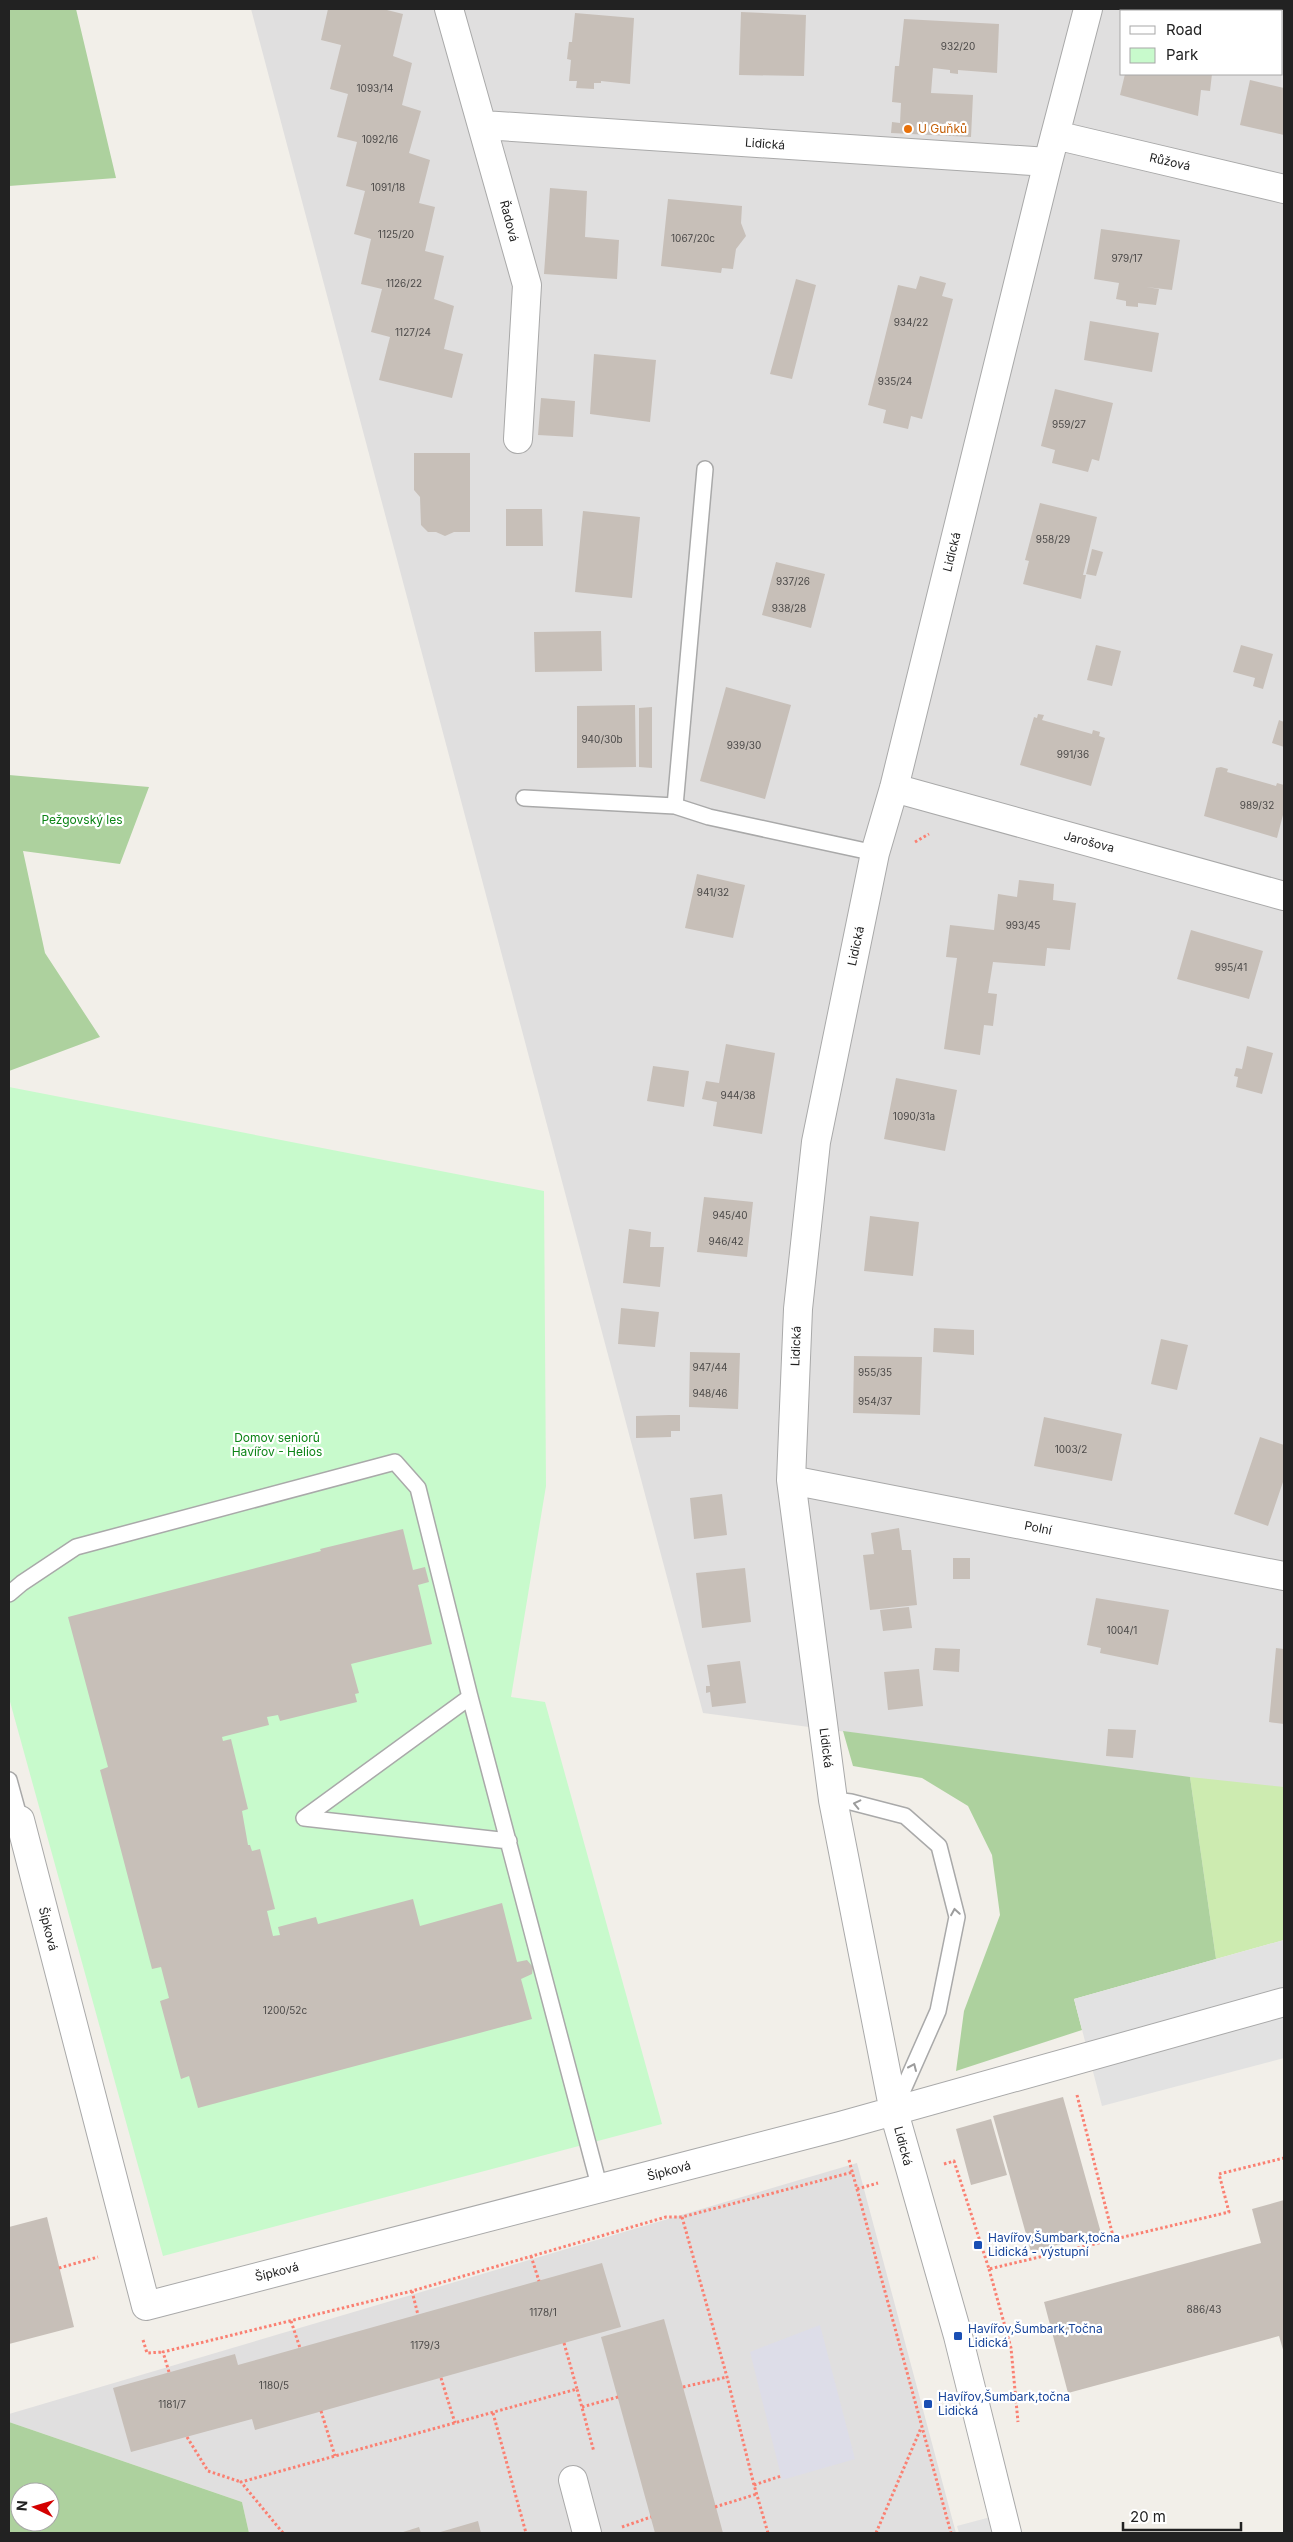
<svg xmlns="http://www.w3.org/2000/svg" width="1293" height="2542" viewBox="0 0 1293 2542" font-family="Inter,sans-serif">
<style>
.residential{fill:#e0dfdf;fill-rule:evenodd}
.grass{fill:#cdebb0}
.forest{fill:#add19e;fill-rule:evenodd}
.park{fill:#c8facc}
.parking{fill:#e2e2e2}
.plaza{fill:#dddde8}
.building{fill:#c7bfb8}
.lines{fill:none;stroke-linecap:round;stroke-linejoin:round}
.service-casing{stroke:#a9a9a9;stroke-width:18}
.minor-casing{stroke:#a9a9a9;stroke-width:30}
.path{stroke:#fa8072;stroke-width:3;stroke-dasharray:2.5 2.5;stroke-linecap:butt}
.service{stroke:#fff;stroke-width:15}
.minor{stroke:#fff;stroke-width:28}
.oneway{stroke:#9c9c9c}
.food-dot{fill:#e8710a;stroke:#fff;stroke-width:2}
.transit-dot{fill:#1a4fb4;stroke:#fff;stroke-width:2}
.labels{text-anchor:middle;stroke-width:4.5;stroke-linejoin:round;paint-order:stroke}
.number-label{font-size:10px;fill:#4b4948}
.food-label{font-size:12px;fill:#c56008;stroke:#fff;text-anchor:start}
.street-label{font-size:12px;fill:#222;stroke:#fff}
.park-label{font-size:12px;fill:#0c8416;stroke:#fff}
.transit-label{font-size:12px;fill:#164399;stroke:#fff;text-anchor:start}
</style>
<rect width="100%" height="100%" fill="#f2efe9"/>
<path class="residential" d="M251,9H1284V1790L703,1713ZM1122,11H1282V74H1122Z
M857,2163L956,2533H249L242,2502L9,2422V2414Z"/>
<path class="grass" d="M1190,1777L1284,1787V1940L1216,1959Z"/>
<path class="forest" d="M9,9H76L116,178L9,186Z
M9,775L149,787L120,864L23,851L45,953L100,1037L9,1071Z
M843,1731L1190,1777L1216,1959L1074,1999L1082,2030L956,2071L964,2011L1000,1915L992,1855L968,1806L922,1778L853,1766Z
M9,2422L242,2502L249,2533H9ZM20,2492H50V2522H20Z"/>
<path class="park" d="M9,1087L544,1191L546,1486L511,1697L545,1702L662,2124L163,2256L9,1698Z"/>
<path class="parking" d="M1284,1940V2058L1102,2106L1074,1999Z
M1002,2514L1007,2533H959L957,2526Z"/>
<path class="plaza" d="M820,2325L855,2459L782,2480L750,2352Z"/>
<path class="building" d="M328,9H383L403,14L393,56L412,63L402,105L421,111L409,153L430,160L419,203L435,207L425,251L444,256L434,299L454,306L444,349L463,354L452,398L379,380L390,337L371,332L382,289L361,284L371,239L354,234L365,191L346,186L357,142L337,137L348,94L330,89L341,45L321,40Z
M741,12L806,15L804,76L739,75Z
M575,13L634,18L630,84L601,81V83H594V89L576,88L577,81H569L571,60L567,59L569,42H572Z
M904,19L999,24L997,73L958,70V74L950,73V70L933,68L931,93L973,95L971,137L891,133L892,122L900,123L901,103L892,102L895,66H899Z
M1125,74H1212L1210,91L1201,90L1198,116L1120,95Z
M1250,80L1284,88V135L1240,125Z
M550,188L587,191L585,237L619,240L617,279L544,274Z
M668,199L742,206L741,223L746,236L736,249L733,269L722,268L721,273L661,266Z
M1101,229L1180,240L1172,290L1146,287L1159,289L1156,305L1138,303V307L1126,306V301L1116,299L1119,283L1094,279Z
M920,276L946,283L942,296L953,299L922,419L911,416L908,429L883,423L886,410L868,405L898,285L916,289Z
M796,279L816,285L792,379L770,374Z
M1090,321L1159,333L1152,372L1084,360Z
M594,354L656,360L650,422L590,414Z
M1055,389L1113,403L1099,461L1092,459L1088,472L1052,463L1055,450L1041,446Z
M541,398L575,401L573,437L538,435Z
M414,453H470V532H454L445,536L436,532H428L421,525L420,497L414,490Z
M1040,503L1097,517L1083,575H1086L1081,599L1023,584L1029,561L1025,560Z
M506,509H542L543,546H506Z
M583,511L640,517L632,598L575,592Z
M1092,549L1103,552L1096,576L1086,574Z
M776,562L825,574L811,628L762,615Z
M601,631L602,671L535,672L534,632Z
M1096,645L1121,651L1112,686L1087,680Z
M1241,645L1273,654L1263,689L1253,686L1255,678L1233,672Z
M726,687L791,705L765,799L700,781Z
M635,705L636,767L577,768V706Z
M652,707V768L639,767V708Z
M1038,714L1044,715L1042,720L1092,734L1093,730L1100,732L1099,736L1105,738L1091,786L1020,765L1034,717L1037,718Z
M1279,720L1284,722V747L1272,743Z
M1221,767L1228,769L1227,772L1276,786L1277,783L1284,785V811L1277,838L1204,816L1216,768Z
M697,874L745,885L733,938L685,928Z
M1019,880L1054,884L1053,900L1076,903L1070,950L1047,948L1045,966L993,962L988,993L997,994L993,1026L984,1025L980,1055L944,1049L957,958L946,957L950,925L994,930L998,894L1017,897Z
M1191,930L1263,951L1249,999L1177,979Z
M726,1044L775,1053L762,1134L713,1126L717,1102L702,1099L706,1081L719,1083Z
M1247,1046L1273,1053L1262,1094L1236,1087L1238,1077L1234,1076L1236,1068L1242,1069Z
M653,1066L689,1071L684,1107L647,1101Z
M896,1078L957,1090L945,1151L884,1139Z
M704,1197L753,1202L747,1257L697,1252Z
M870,1216L919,1222L913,1276L864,1271Z
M629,1229L651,1232L650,1247H664L660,1287L623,1283Z
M621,1308L659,1312L655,1347L618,1344Z
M934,1328L974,1330V1355L933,1352Z
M1161,1339L1188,1345L1177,1390L1151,1384Z
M690,1352L740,1353L738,1409L689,1407Z
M854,1356L922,1357L920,1415L853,1413Z
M669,1415H680V1431H671V1437L636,1438V1416Z
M1044,1417L1122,1434L1112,1481L1034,1466Z
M1260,1437L1284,1445V1479L1268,1526L1234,1514Z
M722,1494L727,1535L694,1539L690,1498Z
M899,1528L902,1550H911L917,1605L870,1610L863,1555L874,1554L871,1533Z
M403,1529L413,1570L425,1567L429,1582L418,1585L432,1644L351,1664L359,1693L355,1694L357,1702L280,1721L278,1715L267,1717L269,1725L222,1737L223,1741L231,1739L248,1809L242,1811L248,1845H250L252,1851L260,1849L275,1909L267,1911L273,1936L280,1935L278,1927L316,1917L318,1924L413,1899L420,1926L502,1903L517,1962L527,1960L533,1967L532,1974L521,1979L532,2019L198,2108L189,2076L181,2079L160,2001L169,1998L161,1967L152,1969L100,1770L108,1767L68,1617L321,1551L320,1549Z
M953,1558H970V1579H953Z
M745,1568L751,1622L702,1628L696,1573Z
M1096,1598L1169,1610L1158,1665L1100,1653L1101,1648L1087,1645Z
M909,1607L912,1628L883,1631L880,1610Z
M935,1648L960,1649L959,1672L933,1670Z
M1276,1648L1284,1649V1724L1269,1722Z
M740,1661L746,1703L712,1707L710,1692L706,1693V1686H710L707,1665Z
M919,1669L923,1706L888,1710L884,1672Z
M1108,1729L1136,1730L1133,1758L1106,1756Z
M1063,2097L1101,2233L1031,2252L993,2116Z
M991,2119L1007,2175L971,2185L956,2129Z
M1284,2200V2353L1279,2336L1068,2393L1044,2302L1261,2243L1252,2209Z
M47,2217L74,2327L9,2344V2227Z
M602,2263L621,2327L255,2430L252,2419L131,2452L113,2388L235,2354L238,2365Z
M664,2319L698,2441L723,2533H655L601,2337Z
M478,2521L481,2533H437Z
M419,2527L421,2533H400Z"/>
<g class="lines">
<defs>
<path id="service" d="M524,798L675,806L709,817L875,853
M675,806L705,469
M9,1594L22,1583L76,1547L395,1462L418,1488L470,1697L600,2189
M470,1697L304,1818L509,1841
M9,1780L20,1820
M833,1800L851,1802L905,1816L939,1846L957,1917L938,2011L895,2108"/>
<path id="minor" d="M449,9L527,285L518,439
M483,125L1048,162
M1055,135L1284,189
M894,788L1284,896
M791,1480L1284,1576
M20,1820L146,2306L840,2126L1284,2002
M573,2480L587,2533
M1007,2533L958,2336L894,2112L833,1800L791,1480L798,1309L816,1142L875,853L894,788L1048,162L1088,9"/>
</defs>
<use href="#service" class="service-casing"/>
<use href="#minor" class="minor-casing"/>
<path class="path" d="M915,842L929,834
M1077,2095L1114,2240
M849,2160L951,2533
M944,2164L954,2161L989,2269L1229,2212L1219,2174L1284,2158
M857,2189L878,2183
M531,2256L539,2281
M59,2268L98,2257
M989,2269L1011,2348L1018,2422
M412,2291L418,2315
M291,2321L300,2348
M143,2340L147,2353L163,2352
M564,2343L577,2389
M169,2372L163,2352L412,2291L666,2217H682
M441,2378L455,2423
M683,2387L727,2377
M582,2407L618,2397
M321,2411L335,2456
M493,2413L526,2533
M187,2437L208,2471L241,2482
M754,2485L727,2377L682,2217L853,2172
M715,2507L757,2494
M622,2527L651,2517
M283,2533L241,2482L577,2389L594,2452
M768,2533L754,2485L781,2476
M876,2533L921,2428"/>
<use href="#service" class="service"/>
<use href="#minor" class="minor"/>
</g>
<defs><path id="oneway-chevron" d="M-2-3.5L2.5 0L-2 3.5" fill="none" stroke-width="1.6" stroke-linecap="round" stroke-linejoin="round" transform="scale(1.25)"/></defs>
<g class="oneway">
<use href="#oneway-chevron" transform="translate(857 1804) rotate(-167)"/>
<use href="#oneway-chevron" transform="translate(955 1912) rotate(-99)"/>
<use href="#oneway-chevron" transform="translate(913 2067) rotate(-66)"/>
</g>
<circle class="food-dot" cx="908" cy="129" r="5"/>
<g class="transit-dot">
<rect x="973" y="2240" width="10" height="10" rx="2.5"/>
<rect x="953" y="2331" width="10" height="10" rx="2.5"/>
<rect x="923" y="2399" width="10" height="10" rx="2.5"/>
</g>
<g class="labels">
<g class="number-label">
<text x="958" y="50">932/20</text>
<text x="375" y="92">1093/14</text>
<text x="380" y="143">1092/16</text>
<text x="388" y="191">1091/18</text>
<text x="396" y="238">1125/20</text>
<text x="693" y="242">1067/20c</text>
<text x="1127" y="262">979/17</text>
<text x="404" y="287">1126/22</text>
<text x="911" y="326">934/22</text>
<text x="413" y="336">1127/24</text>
<text x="895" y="385">935/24</text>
<text x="1069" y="428">959/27</text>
<text x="1053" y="543">958/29</text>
<text x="793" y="585">937/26</text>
<text x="789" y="612">938/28</text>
<text x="602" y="743">940/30b</text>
<text x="744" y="749">939/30</text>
<text x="1073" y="758">991/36</text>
<text x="1257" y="809">989/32</text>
<text x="713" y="896">941/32</text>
<text x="1023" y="929">993/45</text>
<text x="1231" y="971">995/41</text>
<text x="738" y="1099">944/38</text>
<text x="914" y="1120">1090/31a</text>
<text x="730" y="1219">945/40</text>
<text x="726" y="1245">946/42</text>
<text x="710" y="1371">947/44</text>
<text x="875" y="1376">955/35</text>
<text x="710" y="1397">948/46</text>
<text x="875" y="1405">954/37</text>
<text x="1071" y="1453">1003/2</text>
<text x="1122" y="1634">1004/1</text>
<text x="285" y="2014">1200/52c</text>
<text x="1204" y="2313">886/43</text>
<text x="543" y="2316">1178/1</text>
<text x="425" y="2349">1179/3</text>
<text x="274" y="2389">1180/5</text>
<text x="172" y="2408">1181/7</text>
</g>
<g class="food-label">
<text x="918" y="133">U Guňků</text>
</g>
<g class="street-label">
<text transform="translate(765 144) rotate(4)" y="4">Lidická</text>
<text transform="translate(1170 162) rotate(13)" y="4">Růžová</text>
<text transform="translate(509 221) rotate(75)" y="4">Řadová</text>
<text transform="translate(952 552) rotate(-76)" y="4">Lidická</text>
<text transform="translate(1089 842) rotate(15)" y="4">Jarošova</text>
<text transform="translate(856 946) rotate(-78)" y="4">Lidická</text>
<text transform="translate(796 1346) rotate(-88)" y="4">Lidická</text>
<text transform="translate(1038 1528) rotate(11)" y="4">Polní</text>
<text transform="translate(826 1748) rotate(83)" y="4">Lidická</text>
<text transform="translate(48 1929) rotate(76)" y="4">Šípková</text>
<text transform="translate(903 2146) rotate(75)" y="4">Lidická</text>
<text transform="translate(669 2171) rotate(-15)" y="4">Šípková</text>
<text transform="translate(277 2272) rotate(-14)" y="4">Šípková</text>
</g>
<g class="park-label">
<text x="82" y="824">Pežgovský les</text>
<text x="277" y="1442">Domov seniorů<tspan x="277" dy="14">Havířov - Helios</tspan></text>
</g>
<g class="transit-label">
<text x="988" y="2242">Havířov,Šumbark,točna<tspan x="988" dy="14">Lidická - výstupní</tspan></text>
<text x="968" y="2333">Havířov,Šumbark,Točna<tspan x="968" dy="14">Lidická</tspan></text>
<text x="938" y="2401">Havířov,Šumbark,točna<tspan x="938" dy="14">Lidická</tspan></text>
</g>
</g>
<rect width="1293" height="2542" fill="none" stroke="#222222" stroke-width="20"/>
<rect x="1120" y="10" width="162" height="65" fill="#ffffff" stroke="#a7a7a7"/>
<rect x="1130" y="26" width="25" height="8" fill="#ffffff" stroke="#a7a7a7"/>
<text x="1166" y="35" font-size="15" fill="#222222">Road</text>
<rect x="1130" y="48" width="25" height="15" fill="#c8facc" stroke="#a7a7a7"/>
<text x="1166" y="60" font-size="15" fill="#222222">Park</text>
<g transform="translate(35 2507) rotate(275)"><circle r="24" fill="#ffffff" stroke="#a7a7a7"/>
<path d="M0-4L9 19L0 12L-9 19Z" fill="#d40000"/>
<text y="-8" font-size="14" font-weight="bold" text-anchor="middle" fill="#222222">N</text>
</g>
<path d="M1123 2522v8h118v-8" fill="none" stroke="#222222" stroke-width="2.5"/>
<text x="1130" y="2522" font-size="15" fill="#222222" stroke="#ffffff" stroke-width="4" paint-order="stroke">20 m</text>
</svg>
